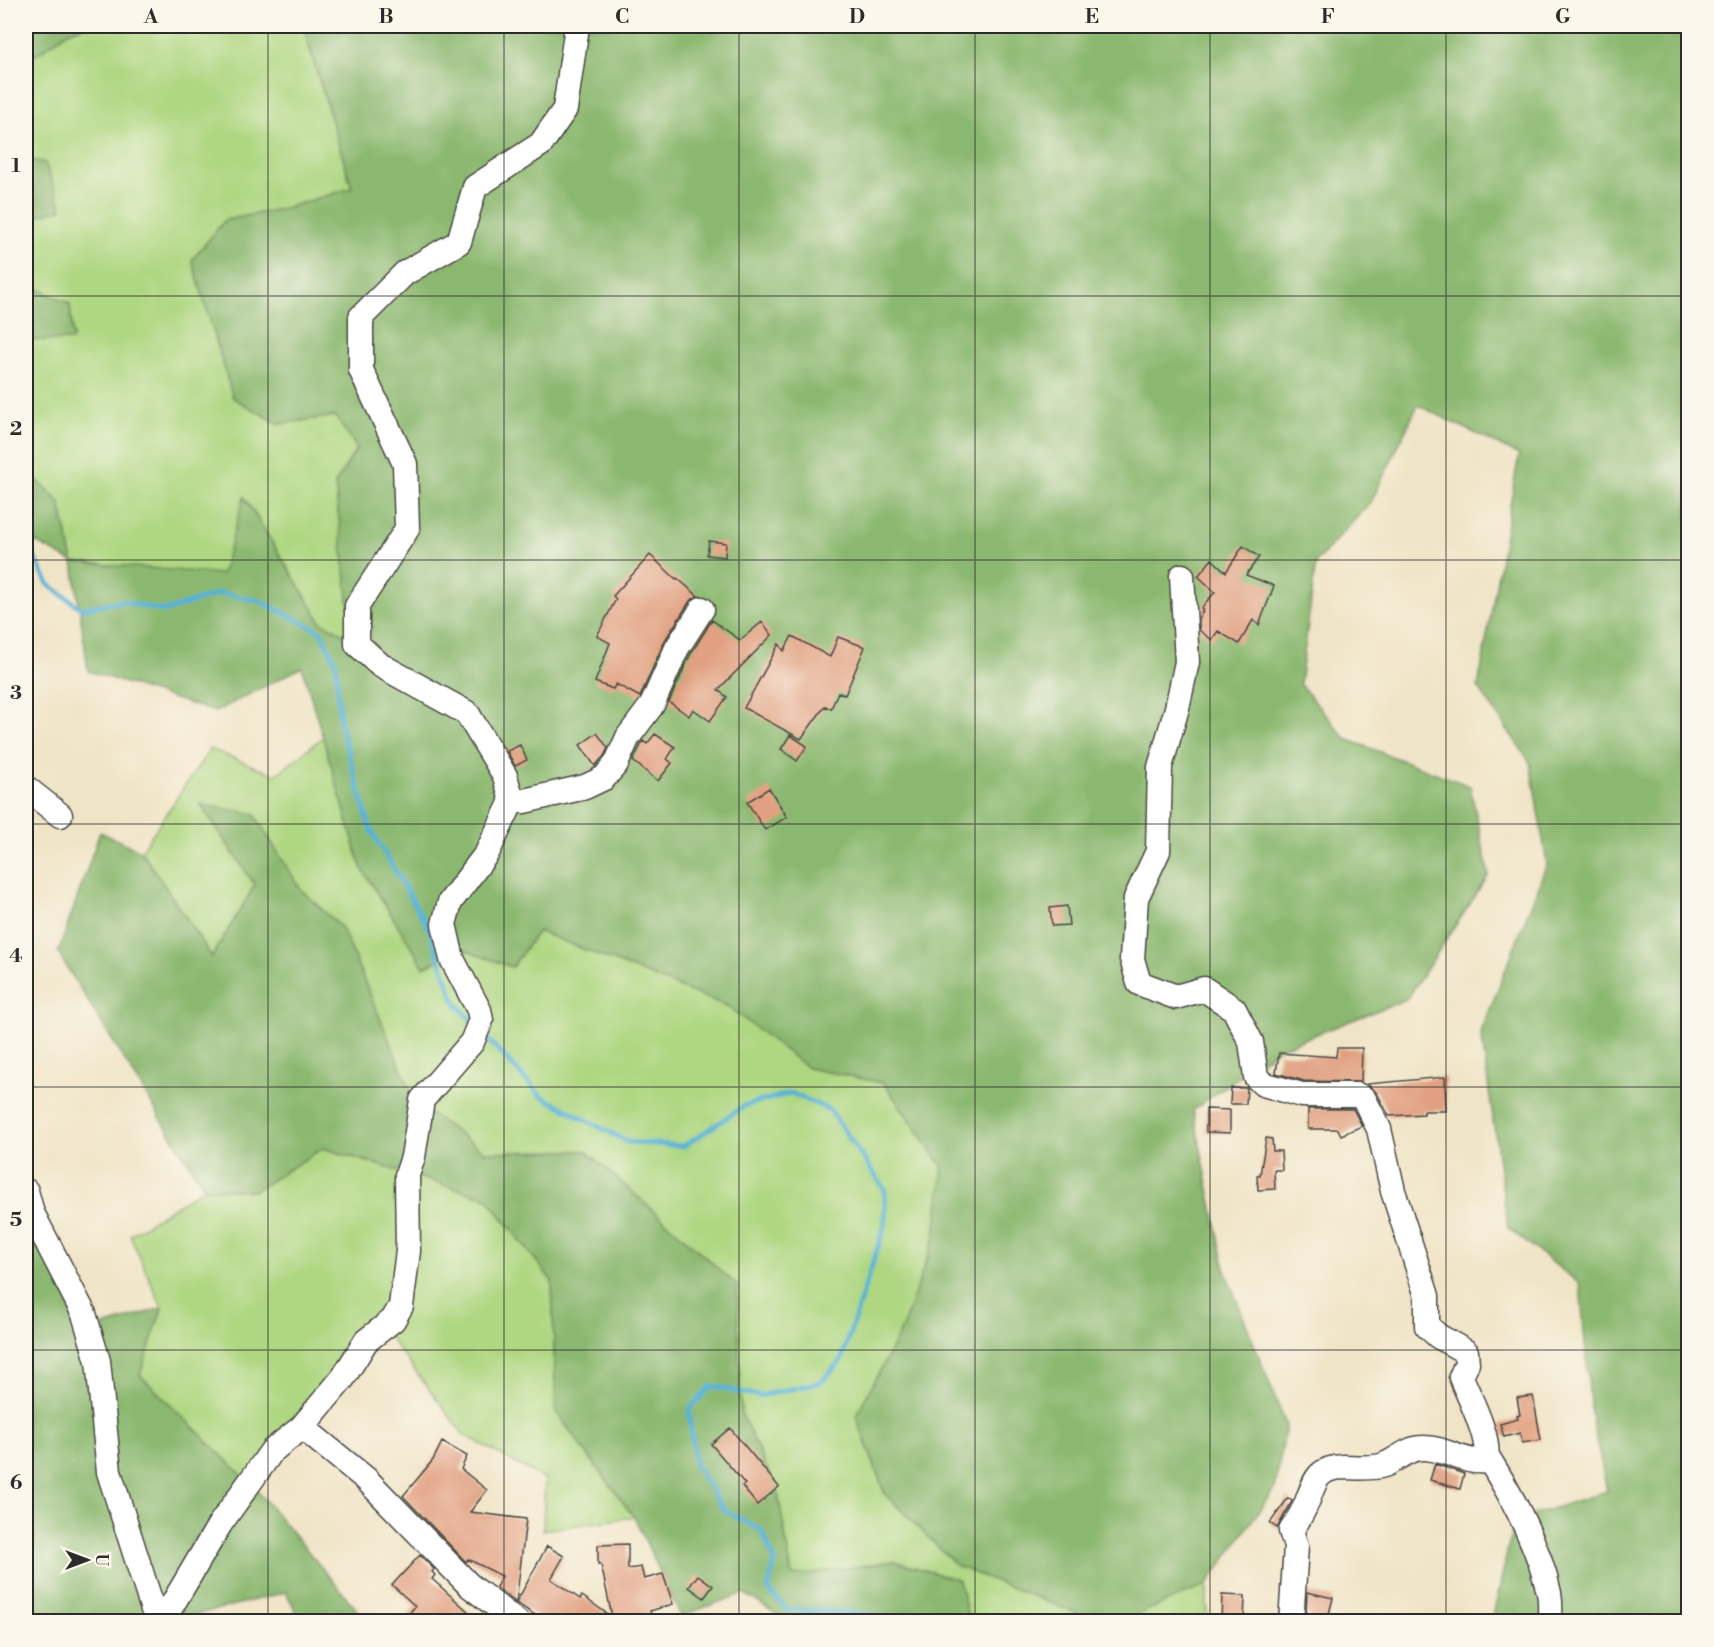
<svg xmlns="http://www.w3.org/2000/svg" width="1714" height="1647" viewBox="0 0 1714 1647" font-family="'Libre Bodoni',serif">
<style>
.green{fill:#afd782;stroke:#6d8156;stroke-width:1.5}
.forest{fill:#8bb870;stroke:#5b724e;stroke-width:1.5}
.lines{fill:none;stroke-linecap:round;stroke-linejoin:round}
.stream{stroke:#57b2d5;stroke-width:5}
.building{fill:#e1a081}
.minor-casing{stroke:#494742;stroke-width:27}
.minor{stroke:#fff;stroke-width:24}
.grid{fill:none;stroke:#2b2b2b;stroke-width:1.5;stroke-opacity:0.55}
.neatline{fill:none;stroke:#2b2b2b;stroke-width:2}
.grid-label{font-size:20px;text-anchor:middle;font-weight:bold;fill:#2b2b2b}
</style>
<rect width="100%" height="100%" fill="#fbf7ec"/>
<filter id="ink" filterUnits="userSpaceOnUse"><feTurbulence type="fractalNoise" baseFrequency=".0167" numOctaves="2"/><feDisplacementMap in="SourceGraphic" scale="12" xChannelSelector="R" yChannelSelector="G"/><feConvolveMatrix kernelMatrix="1 2 1 2 8 2 1 2 1" color-interpolation-filters="sRGB"/></filter>
<filter id="wash" filterUnits="userSpaceOnUse"><feTurbulence type="fractalNoise" baseFrequency=".008" numOctaves="4" result="noise"/><feDisplacementMap in="SourceGraphic" scale="24" xChannelSelector="R" yChannelSelector="G"/><feGaussianBlur stdDeviation="1.35" result="paint"/><feColorMatrix in="noise" values="0 0 0 0 0 0 0 0 0 0 0 0 0 0 0 0 0 1.4 0 .05"/><feComposite in="paint" operator="in"/></filter>
<g filter="url(#wash)">
<rect width="100%" height="100%" fill="#f0e4c6"/>
<path class="green" d="M84,26H289L304,29L352,188L282,209L225,220L279,424L335,416L357,448L335,484L353,640L321,622L245,498L222,575L73,562L60,503L26,469V340L73,339L70,304L26,284V219L61,209L45,163L26,159V62L68,32Z
M323,737L361,867L461,949L538,931L727,1006L808,1068L884,1083L943,1167L935,1237L902,1329L856,1416L885,1494L957,1566L1096,1621H969L959,1580L894,1561L792,1576L778,1493L741,1413L737,1285L586,1151L485,1152L416,1104L342,928L301,890L254,814L201,805L255,885L212,957L141,851L210,749L276,775Z
M322,1148L487,1198L552,1281L556,1412L634,1517L543,1530L545,1479L464,1435L384,1330L255,1488L140,1375L162,1308L130,1235L204,1188L254,1191Z
M1207,1585V1621H1119Z"/>
<path class="forest" d="M26,26H84L68,32L26,62Z
M289,26H1688V1621H1492L1514,1521L1607,1491L1591,1414L1580,1284L1508,1228L1481,1032L1547,864L1530,762L1478,687L1519,455L1418,405L1371,502L1316,562L1300,684L1346,739L1470,786L1489,875L1407,999L1278,1049L1193,1110L1226,1273L1286,1425L1275,1488L1207,1585L1119,1622L1096,1621L957,1566L885,1494L856,1416L902,1329L935,1237L943,1167L884,1083L808,1068L727,1006L538,931L512,967L461,949L424,967L361,867L302,667L215,712L88,671L73,562L26,537V469L60,503L73,562L222,574L244,497L321,622L353,639L335,484L357,448L335,416L279,424L233,398L192,260L225,220L282,209L352,188L304,29Z
M26,159L45,163L62,209L26,219Z
M26,284L70,304L73,340H26Z
M200,804L254,814L301,890L342,928L416,1104L485,1152L586,1151L737,1285L741,1413L778,1493L792,1576L894,1561L959,1580L969,1621H787L744,1593L681,1616L634,1517L556,1412L552,1281L487,1198L323,1148L254,1191L204,1188L58,953L100,832L141,851L212,957L255,885Z
M26,1216L97,1328L162,1308L140,1375L255,1488L362,1616L364,1621H301L286,1592L171,1621H26Z"/>
<g class="lines">
<path class="stream" d="M26,500L30,548L48,584L82,609L120,601L165,611L220,593L260,601L321,632L336,663L340,724L370,828L429,929L455,1002L473,1022
M483,1034L541,1096L628,1142L684,1146L744,1106L791,1093L830,1110L885,1190V1225L841,1361L821,1382L760,1396L711,1386L689,1410L695,1465L724,1510L761,1530L775,1561L768,1589L787,1610L843,1612L917,1622"/>
</g>
<g id="blocks">
<path class="building" d="M709,541L726,543L725,557L707,555Z
M1243,546L1259,557L1246,575L1274,586L1259,625L1253,620L1239,644L1218,631L1212,640L1199,630V617L1203,611L1201,608L1215,592L1198,576L1212,559L1226,572Z
M650,555L676,579L677,578L698,596L690,601L665,640L640,697L616,684L613,689L595,682L610,643L597,636L616,599L613,596Z
M712,620L740,640L762,622L772,635L718,690L727,697L710,721L693,709L689,716L669,702L690,655Z
M792,636L830,657L838,637L865,647L845,695L838,692L831,709L825,706L801,739L744,708L779,644L784,651Z
M597,733L608,748L604,756L595,766L580,745Z
M655,734L675,747L667,759L672,763L658,781L633,761L643,741L647,744Z
M790,735L807,746L797,761L781,749Z
M520,745L527,760L515,766L507,751Z
M769,788L787,817L765,830L747,802Z
M1067,906L1069,925L1052,926L1050,908Z
M1337,1048H1362L1361,1082L1304,1081L1276,1073L1279,1053L1336,1057Z
M1445,1077L1446,1111H1424V1114L1389,1116L1377,1093L1367,1084Z
M1231,1088H1247L1246,1104H1230Z
M1206,1109L1230,1110V1133L1206,1132Z
M1308,1109H1353L1362,1126L1341,1135L1338,1129H1308Z
M1266,1138L1272,1139L1273,1151H1281L1282,1170H1274L1275,1189L1258,1190L1257,1175H1260Z
M1533,1396L1541,1440L1522,1443L1520,1433L1504,1437L1500,1424L1518,1419L1517,1416L1520,1415L1517,1398Z
M730,1428L779,1487L757,1505L742,1486L745,1484L711,1444Z
M442,1442L467,1456L461,1469L487,1490L470,1512L526,1519L516,1603L496,1587L502,1576L468,1559L466,1562L403,1496L433,1460Z
M1435,1464L1464,1474L1460,1489L1430,1480Z
M1288,1498L1292,1501L1277,1528L1270,1523Z
M628,1544V1569L641,1567L644,1579L663,1574L673,1604L650,1611L654,1622H546L516,1603L547,1546L564,1556L551,1579L580,1599L582,1596L612,1617L601,1564H598V1545Z
M420,1555L434,1569L432,1572L435,1575L432,1579L480,1622H403L415,1606L392,1585Z
M698,1575L713,1586L704,1598L689,1587Z
M1307,1592L1333,1598L1327,1622H1309L1310,1615L1306,1614Z
M1222,1595L1245,1596L1244,1622H1221Z"/>
</g>
</g>
<g filter="url(#ink)">
<use href="#blocks" fill-opacity="0" stroke="#494742" stroke-width="1.5"/>
<g class="lines">
<defs>
<path id="minor" d="M1182,576L1187,662L1177,708L1160,767L1158,851L1136,898L1132,959L1139,983L1176,997L1204,989L1234,1009L1251,1042L1256,1077L1263,1084L1302,1095H1357L1364,1099L1379,1129L1393,1191L1427,1296V1326L1438,1336L1466,1352L1467,1363L1461,1377C1469,1397 1493,1442 1485,1461C1464,1464 1444,1447 1422,1448C1408,1448 1397,1460 1384,1465C1373,1469 1355,1467 1343,1467C1316,1468 1315,1482 1307,1502C1303,1512 1297,1522 1291,1531L1296,1546L1291,1622
M26,788L60,815
M512,801L505,776L467,713L380,665L357,644V606L407,529L405,464L361,370V317L405,273L459,242L475,187L541,144L565,109L577,26
M26,1191L32,1213L84,1314L98,1361L109,1472L157,1622
M302,1427L366,1479L469,1585L517,1622
M1487,1456C1512,1496 1539,1547 1549,1593C1551,1602 1550,1612 1550,1622
M162,1622L220,1524L272,1451L302,1427L343,1378L366,1341L393,1320L401,1306L408,1251L407,1175L413,1157L422,1100L472,1042L481,1020L479,1010L452,959L444,924L450,902L487,853L512,801H524L585,787L604,778L616,764L628,737L652,705L677,648L702,609"/>
</defs>
<use href="#minor" class="minor-casing"/>
<use href="#minor" class="minor"/>
</g>
</g>
<path class="grid" d="M268,26V1622M504,26V1622M739,26V1622M975,26V1622M1210,26V1622M1446,26V1622M26,296H1688M26,560H1688M26,824H1688M26,1087H1688M26,1350H1688"/>
<rect width="1714" height="1647" fill="none" stroke="#fbf7ec" stroke-width="66"/>
<g transform="translate(87 1560) rotate(90)" stroke="#fbf7ec" stroke-width="4.5" paint-order="stroke">
<path d="M0-4.5L10 22L0 15L-10 22Z" fill="#2b2b2b"/>
<text y="-9" font-size="16" font-weight="bold" text-anchor="middle" fill="#2b2b2b">U</text>
</g>
<rect x="33" y="33" width="1648" height="1581" class="neatline"/>
<g class="grid-label">
<text x="151" y="23">A</text>
<text x="386" y="23">B</text>
<text x="622" y="23">C</text>
<text x="857" y="23">D</text>
<text x="1092" y="23">E</text>
<text x="1328" y="23">F</text>
<text x="1563" y="23">G</text>
<text x="16" y="172">1</text>
<text x="16" y="435">2</text>
<text x="16" y="699">3</text>
<text x="16" y="962">4</text>
<text x="16" y="1226">5</text>
<text x="16" y="1489">6</text>
</g>
</svg>
